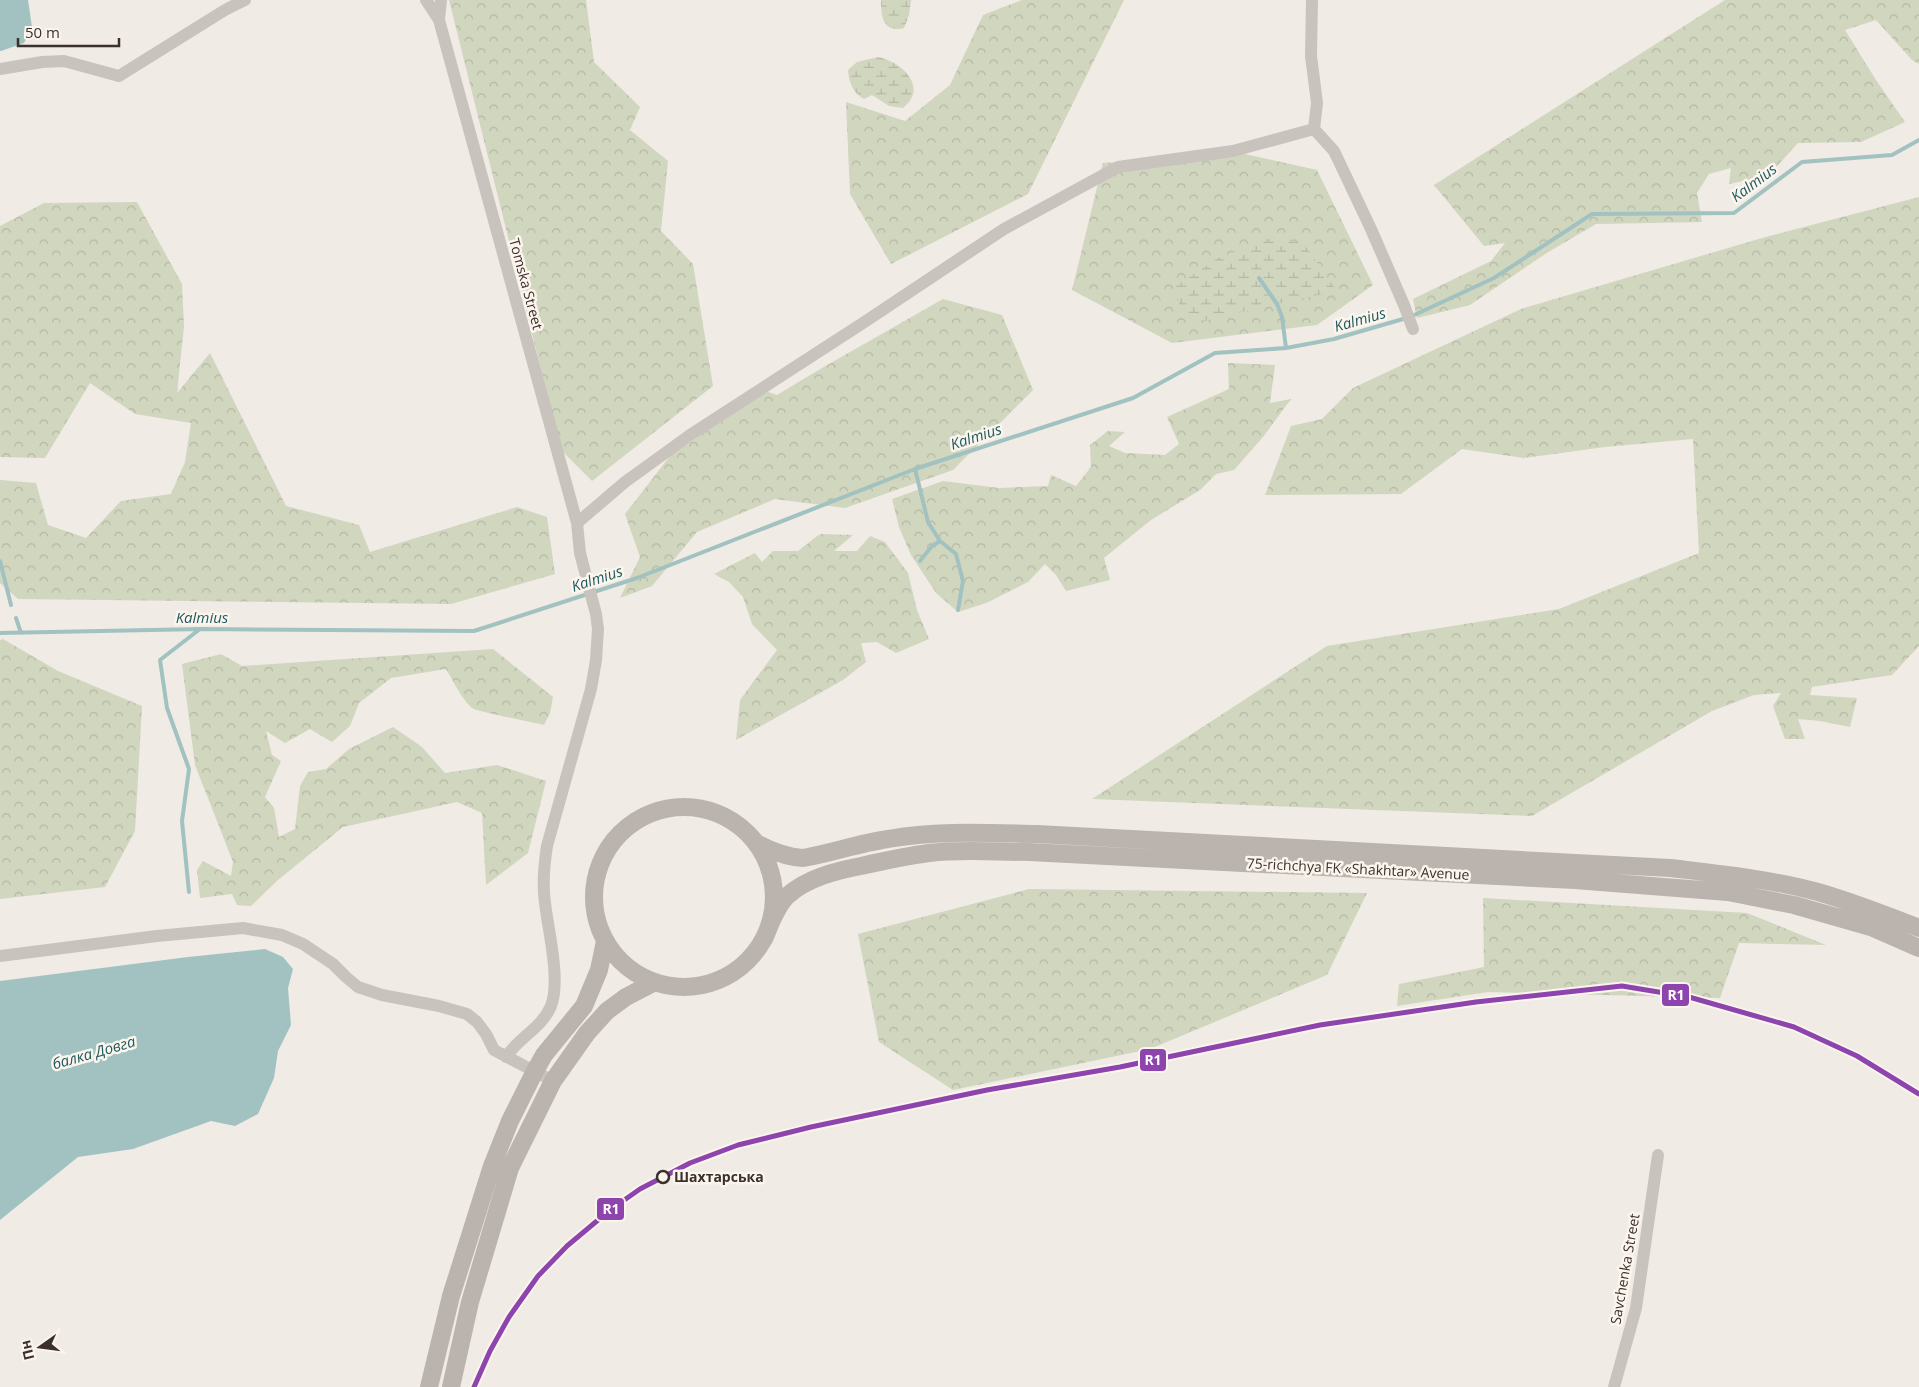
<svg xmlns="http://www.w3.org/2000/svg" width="1919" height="1387" viewBox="0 0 1919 1387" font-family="'Open Sans',sans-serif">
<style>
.forest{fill:url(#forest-crowns)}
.wetland{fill:url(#wetland-marsh)}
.water{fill:#a1c2c1}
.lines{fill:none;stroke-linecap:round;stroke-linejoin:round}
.stream{stroke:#a1c2c1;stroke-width:4}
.street{stroke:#c9c3be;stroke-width:12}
.secondary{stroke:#bab3ae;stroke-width:18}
.rail-1-casing{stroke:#fbf5ee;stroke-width:9}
.rail-1{stroke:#8e44ad;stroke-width:5}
.stop-dot{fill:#fbf5ee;stroke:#3b302b;stroke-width:2.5}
.labels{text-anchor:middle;stroke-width:5;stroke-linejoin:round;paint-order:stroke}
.street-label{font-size:14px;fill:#3b302b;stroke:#fbf5ee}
.stop-label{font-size:14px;font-weight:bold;fill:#3b302b;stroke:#fbf5ee;text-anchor:start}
.water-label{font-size:15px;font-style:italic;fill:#1f5a5e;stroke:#fbf5ee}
.line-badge{stroke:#fbf5ee;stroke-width:2}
.badge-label{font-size:14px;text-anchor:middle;font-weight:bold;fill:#fff}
</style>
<defs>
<pattern id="forest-crowns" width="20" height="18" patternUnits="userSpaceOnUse" patternTransform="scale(1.25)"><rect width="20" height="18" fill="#d1d6bf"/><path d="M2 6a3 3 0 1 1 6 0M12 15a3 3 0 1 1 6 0" fill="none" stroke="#b4b8a4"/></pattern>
<pattern id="wetland-marsh" width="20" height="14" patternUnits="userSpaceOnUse" patternTransform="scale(1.25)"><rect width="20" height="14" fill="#d1d6bf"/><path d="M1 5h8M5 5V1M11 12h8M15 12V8" fill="none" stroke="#b4b8a4"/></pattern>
</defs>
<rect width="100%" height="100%" fill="#f0ebe5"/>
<path class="forest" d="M449,0H586L594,62L640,107L630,130L668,161L661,231L693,264L713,386L592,481L561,450Z
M1022,0H1124L1028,194L891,264L850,194L846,102L905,121L950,85L983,15Z
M1725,0H1919V64L1912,60L1876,20L1845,30L1876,80L1905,122L1861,142L1798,143L1769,175L1729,184L1731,168L1709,174L1697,193L1702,222L1596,224L1545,254L1470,305L1417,318L1413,299L1491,261L1505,243L1484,246L1434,185Z
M1245,154L1317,170L1373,285L1317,325L1172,343L1072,290L1103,163Z
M1919,197V646L1892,675L1812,687L1810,695L1857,698L1850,727L1820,721L1798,719L1805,739H1785L1773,706L1781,693L1754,695L1712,711L1532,816L1092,799L1327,646L1559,609L1699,553L1693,439L1605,447L1524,458L1462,449L1401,494L1265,495L1291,426L1322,419L1353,388L1521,309L1762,238Z
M137,202L182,284L184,326L177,393L210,353L286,506L359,525L370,552L517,507L547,517L555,574L451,604L18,599L0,583V480L36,483L48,525L86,538L121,501L171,494L185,462L191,423L135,414L90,383L45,458L0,457V226L44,203Z
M943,299L1002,315L1033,390L953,470L845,508L775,499L697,532L652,586L620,598L640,557L625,514L670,456L765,391L777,395L822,368Z
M1228,363L1275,365L1270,403L1291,399L1263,437L1234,470L1216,474L1200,490L1151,520L1104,558L1110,580L1066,591L1056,575L1045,564L1028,582L986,603L958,612L936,593L911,555L899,527L892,499L943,481L999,488L1048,486L1051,475L1076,486L1091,467L1090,445L1108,431L1125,432L1109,446L1125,453L1165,455L1179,444L1167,417L1229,389Z
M820,534L853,535L834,551H857L870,536L885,542L908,573L917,610L929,639L896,653L877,642L861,643L866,662L843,680L736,740L740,700L777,650L752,624L743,597L729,582L714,574L755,553L762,562L773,551H798Z
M3,639L58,671L142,706L135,831L105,887L0,899V640Z
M493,649L553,697L550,713L544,725C535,723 475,711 472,708C461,698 454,682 446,669L391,678L359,703L350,726L332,742L310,729L285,743L266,731L272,755L281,761L265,797L274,808L279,837L295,829L300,786L308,772L326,769L349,749L393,727L422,747L445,773L497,765L546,781L528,853L486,885L482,813L457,802L343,827L278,880L251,906L237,905L232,894L200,898L197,870L203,861L231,876L233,862L195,765L182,664L221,654L242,666Z
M1029,889L1367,893L1327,975L1150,1049L953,1090L879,1042L858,934Z
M1483,898L1747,913L1826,945L1739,943L1720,998L1488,992L1397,1006L1399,984L1484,967Z"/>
<path class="wetland" d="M881,0H911L909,15L904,28C883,33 881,17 881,0Z
M878,57C902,62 929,87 903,108L889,106L872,95L864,99C852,92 849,82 848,70L857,62Z
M1272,239L1303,243L1337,291L1262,307L1188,325L1173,288L1218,258Z"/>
<path class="water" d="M0,0H28L32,27L24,43L1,51H0Z
M265,949L283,957L293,969L288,988L291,1025L278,1051L274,1078L258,1114L235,1126L211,1121L133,1149L78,1157L0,1220V981L188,957Z"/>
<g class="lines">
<path class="stream" d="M1259,278L1277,304L1282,317L1286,348
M915,469L928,522L940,541L956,554L963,581L958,610
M0,561L11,605
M920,561L932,546L940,541
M16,618L21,633
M0,633L201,629L474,631L637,578L915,469L1133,398L1215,353L1286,348L1334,339L1410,317L1494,278L1592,214L1734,213L1802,162L1892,155L1919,140
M189,892L182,821L189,769L167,708L160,660L200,629"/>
<path class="street" d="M426,0L439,20L577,523L580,553L596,614L598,629L596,660L591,689L547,846C544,865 542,883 545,903C548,930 561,980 551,1006C542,1028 519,1037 506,1057
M1312,0L1311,56L1317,103L1314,129L1334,151L1371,229L1404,305L1413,329
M439,20L441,0
M0,69L42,62L64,61L119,76L225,10L245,0
M577,523L625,482L690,435L866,321L1004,229L1118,167L1233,151L1314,129
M0,956L157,936L243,928L282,935L303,944L333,964L346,977L358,987L382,995L439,1006L467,1014L477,1022L486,1034L494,1050L553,1081
M1614,1387L1636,1308L1658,1155"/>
<path class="secondary" d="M594 897a90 90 0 1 1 180 0a90 90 0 1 1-180 0Z
M758,844C773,852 786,857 803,858C831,853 860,843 888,839C937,830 988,833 1037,834L1670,868C1720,874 1770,879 1818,892C1852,902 1886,915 1919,928
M764,939C770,925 776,907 787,896C807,878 835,871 861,866C883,861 906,856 929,853C962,849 996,852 1029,852L1575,880L1728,892L1794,905L1871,927L1919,948
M429,1387L451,1296L492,1166L510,1121L535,1071L544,1055L584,1006L599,970L605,941
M451,1387L470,1302L510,1168L553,1081L587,1033L607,1011L626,997L655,982"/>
<defs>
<path id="rail-1" d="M474,1387L490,1351L509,1317L538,1276L567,1246L610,1210L640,1189L690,1163L738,1145L811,1127L987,1090L1120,1067L1320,1025L1476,1002L1622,986L1689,997L1794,1027L1857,1056L1919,1094"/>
</defs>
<use href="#rail-1" class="rail-1-casing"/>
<use href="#rail-1" class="rail-1"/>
</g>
<circle class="stop-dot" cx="663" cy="1177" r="6"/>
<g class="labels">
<g class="street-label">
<text transform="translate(526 284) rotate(75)" y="5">Tomska Street</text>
<text transform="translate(1358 869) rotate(3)" y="5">75-richchya FK «Shakhtar» Avenue</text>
<text transform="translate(1625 1269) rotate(-80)" y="5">Savchenka Street</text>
</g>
<g class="stop-label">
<text x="674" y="1182">Шахтарська</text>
</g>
<g class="water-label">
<text transform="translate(1754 183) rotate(-37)" y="5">Kalmius</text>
<text transform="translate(1360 320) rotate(-16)" y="5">Kalmius</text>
<text transform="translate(976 437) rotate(-18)" y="5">Kalmius</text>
<text transform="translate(597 579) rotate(-18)" y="5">Kalmius</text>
<text x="202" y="623">Kalmius</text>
<text transform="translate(94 1053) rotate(-16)" y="5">балка Довга</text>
</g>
</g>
<g class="line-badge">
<rect x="1661" y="983" width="29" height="24" rx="5" fill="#8e44ad"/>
<rect x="1139" y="1048" width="28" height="24" rx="5" fill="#8e44ad"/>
<rect x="596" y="1197" width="29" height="24" rx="5" fill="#8e44ad"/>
</g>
<g class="badge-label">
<text x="1676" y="1000">R1</text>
<text x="1153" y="1065">R1</text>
<text x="611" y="1214">R1</text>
</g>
<g transform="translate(40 1347) rotate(256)" stroke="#fbf5ee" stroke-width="4" paint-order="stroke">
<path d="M0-4L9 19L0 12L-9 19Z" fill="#3b302b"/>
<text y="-8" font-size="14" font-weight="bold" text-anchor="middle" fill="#3b302b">Пн</text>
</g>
<path d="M18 38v8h101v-8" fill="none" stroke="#3b302b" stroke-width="2.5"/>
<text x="25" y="38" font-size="15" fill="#3b302b" stroke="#fbf5ee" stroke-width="4" paint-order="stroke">50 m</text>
</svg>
